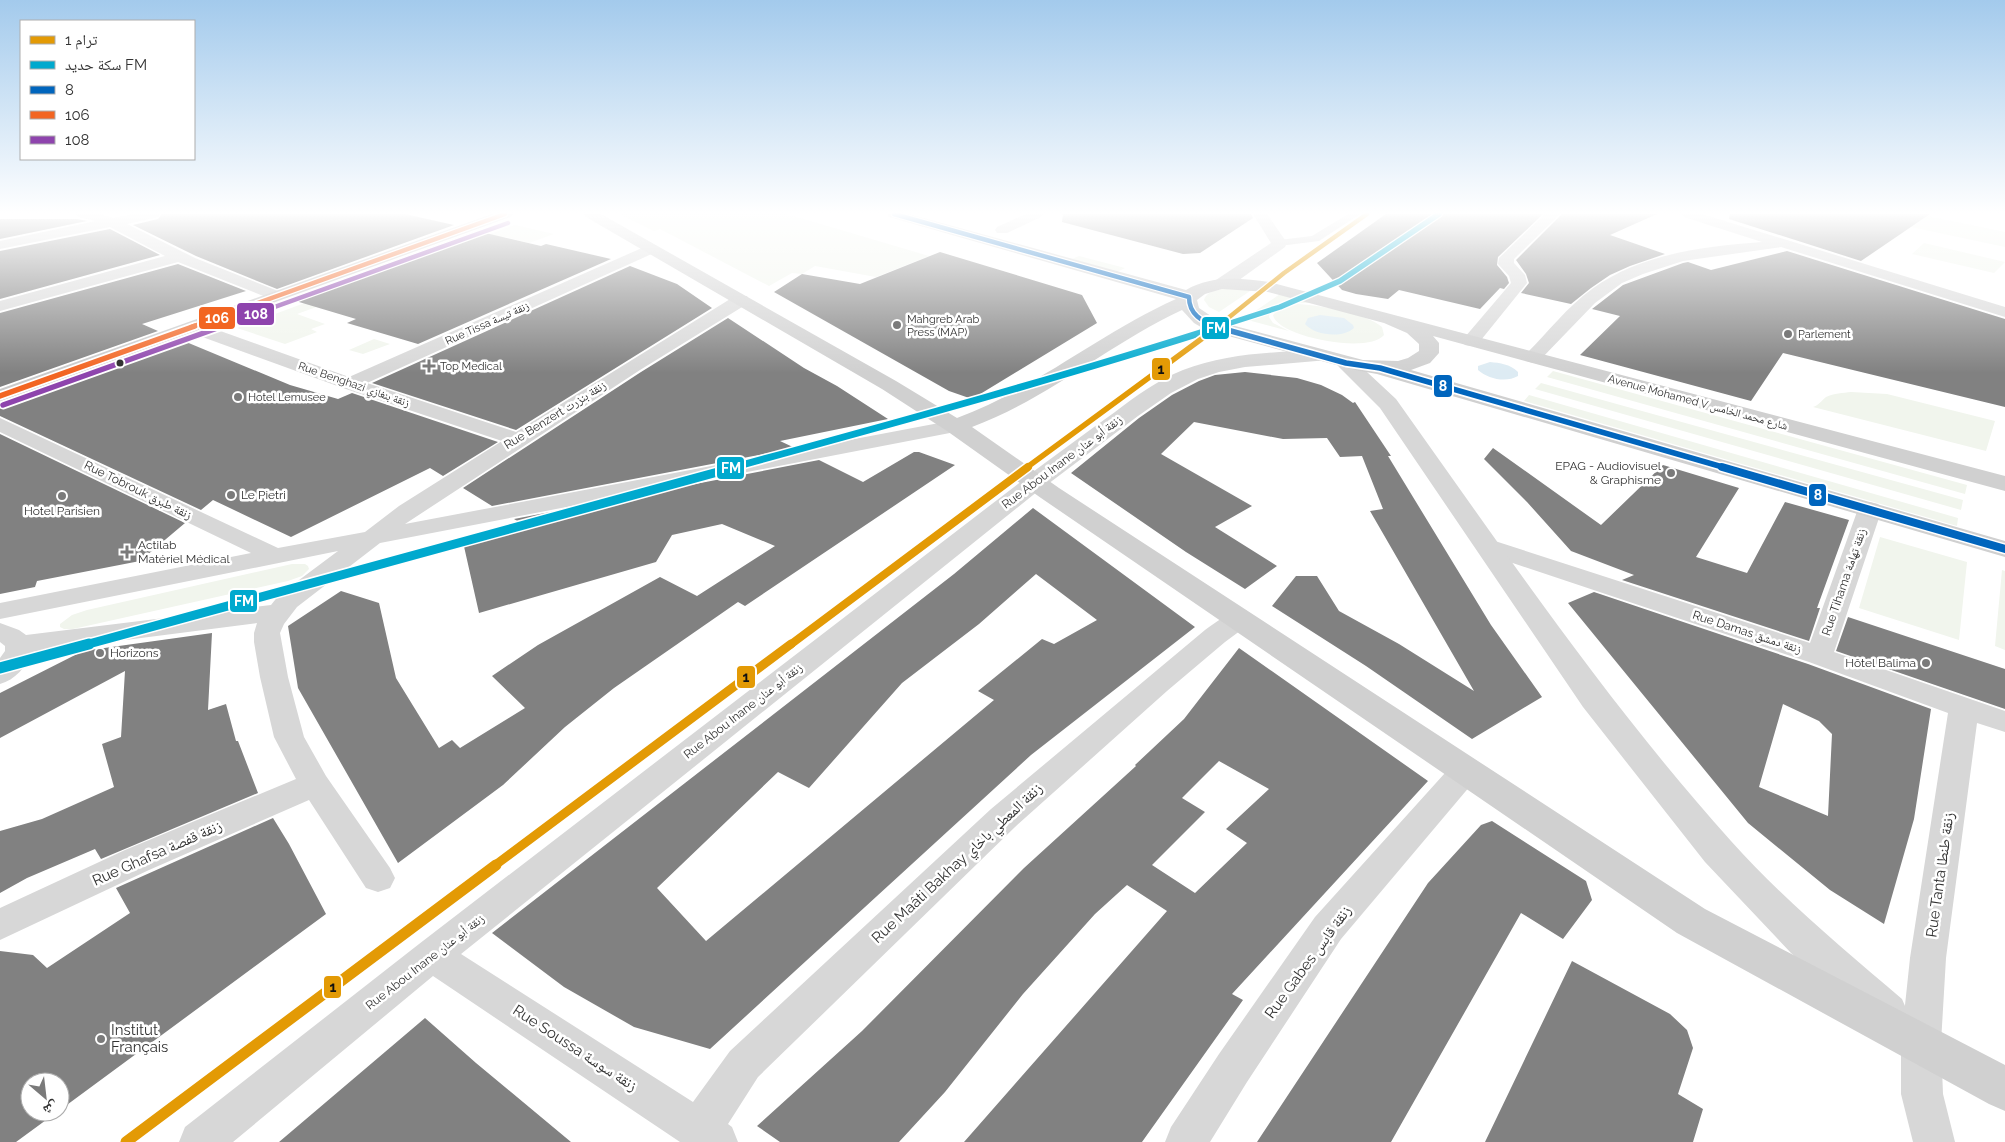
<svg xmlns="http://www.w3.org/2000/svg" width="2005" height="1142" viewBox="0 0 2005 1142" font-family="Raleway,'Noto Naskh Arabic',sans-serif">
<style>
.green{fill:#f1f5ed}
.water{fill:#ddebf3}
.building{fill:#818181;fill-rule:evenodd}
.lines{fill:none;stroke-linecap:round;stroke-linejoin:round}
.pedestrian{fill:#d7d7d7;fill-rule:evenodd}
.minor{fill:#d7d7d7;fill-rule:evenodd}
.tertiary{fill:#d7d7d7;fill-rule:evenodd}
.secondary{fill:#d0d0d0;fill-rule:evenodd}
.primary{fill:#cacaca;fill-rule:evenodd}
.bus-1-far2-casing{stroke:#fff;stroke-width:7}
.bus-1-far1-casing{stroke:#fff;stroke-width:9}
.bus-1-casing{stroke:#fff;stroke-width:11}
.bus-2-far1-casing{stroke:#fff;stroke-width:7}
.bus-2-casing{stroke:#fff;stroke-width:9}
.bus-3-far1-casing{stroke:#fff;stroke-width:7}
.bus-3-casing{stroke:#fff;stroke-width:9}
.bus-1-far2{stroke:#0065bd;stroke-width:4.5}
.bus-1-far1{stroke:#0065bd;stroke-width:5.5}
.bus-1{stroke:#0065bd;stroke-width:8}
.bus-2-far1{stroke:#f26522;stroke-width:4.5}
.bus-2{stroke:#f26522;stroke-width:5.5}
.bus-3-far1{stroke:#8e44ad;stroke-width:4.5}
.bus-3{stroke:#8e44ad;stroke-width:5.5}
.rail-1-far3-casing{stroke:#fff;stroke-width:8}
.rail-1-far2-casing{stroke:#fff;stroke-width:10}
.rail-1-far1-casing{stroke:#fff;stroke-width:12}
.rail-1-casing{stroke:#fff;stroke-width:14}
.rail-1-far3{stroke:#00a9ce;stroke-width:5.5}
.rail-1-far2{stroke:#00a9ce;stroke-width:7}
.rail-1-far1{stroke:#00a9ce;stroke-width:9}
.rail-1{stroke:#00a9ce;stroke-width:11}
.tram-1-far4-casing{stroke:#fff;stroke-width:7}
.tram-1-far3-casing{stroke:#fff;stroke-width:9}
.tram-1-far2-casing{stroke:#fff;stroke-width:11}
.tram-1-far1-casing{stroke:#fff;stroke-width:13}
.tram-1-casing{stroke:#fff;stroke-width:15}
.tram-1-far4{stroke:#e39a05;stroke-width:4.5}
.tram-1-far3{stroke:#e39a05;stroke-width:5.5}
.tram-1-far2{stroke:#e39a05;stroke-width:8}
.tram-1-far1{stroke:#e39a05;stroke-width:9}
.tram-1{stroke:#e39a05;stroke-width:11}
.poi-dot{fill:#7a7a7a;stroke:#fff;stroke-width:2}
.bus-dot{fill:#333;stroke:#fff;stroke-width:2}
.labels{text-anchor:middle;stroke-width:5;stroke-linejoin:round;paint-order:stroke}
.far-poi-label{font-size:11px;fill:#333;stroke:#fff;text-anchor:start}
.far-street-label{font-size:11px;fill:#333;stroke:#fff}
.street-label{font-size:12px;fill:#333;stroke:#fff}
.poi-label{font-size:12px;fill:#333;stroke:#fff;text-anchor:start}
.near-street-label{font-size:15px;fill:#333;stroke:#fff}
.near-poi-label{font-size:15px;fill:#333;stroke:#fff;text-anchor:start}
.line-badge{stroke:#fff;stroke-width:2}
.badge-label{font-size:14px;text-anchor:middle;font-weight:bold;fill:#fff}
.pale-badge-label{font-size:14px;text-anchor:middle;font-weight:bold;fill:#111}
</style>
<rect width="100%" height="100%" fill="#fff"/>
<path class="green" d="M619,214H787L929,256L876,277L815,266L802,274L792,273L769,286L660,229L654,231Z
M1928,216L2005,232V247L1911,227Z
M515,225L554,234L529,243L505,237L458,255L444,251Z
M1924,243L2005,262L1994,273L1912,254Z
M1079,256L1125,268L1117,272L1072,259Z
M356,284L369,288L297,314L325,324L311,329L317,332L285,344L237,328Z
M1222,289H1253L1219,312L1209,307L1204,300C1206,292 1215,291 1222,289Z
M1280,294L1311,303C1297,303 1282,303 1270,311L1269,317L1273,323L1289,331L1244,319Z
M1297,304C1318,305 1366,313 1382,327L1384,335C1368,355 1276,336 1273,315L1280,308Z
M374,339L390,344L363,354L349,350Z
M1553,371L1967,485L1965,494L1547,377Z
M1541,383L1963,500L1961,510L1535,389Z
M1851,392L1887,394L1995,421L1986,451L1813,407C1819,405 1821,401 1826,397C1834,393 1843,393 1851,392Z
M1529,395L1958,518L1957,526L1524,401Z
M1880,537L1967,562L1959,640L1859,608Z
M292,564H305L308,566L309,569L302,576L288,581L73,629H64L60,627V624L72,615L87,610Z
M2002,570L2005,571V650L1995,646Z"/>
<path class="water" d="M1320,315L1344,318L1353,325L1354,328C1342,339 1314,335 1305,324L1308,318Z
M1490,362C1500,363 1510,364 1518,372V376C1506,383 1488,379 1478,370V366Z"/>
<path class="building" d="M162,214H405L454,225L277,289L196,256L133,225L158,219Z
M1063,214H1251L1253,218L1200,253L1183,254L1062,222Z
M1386,214H1543L1498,257L1497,265L1507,277L1509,283L1504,289L1500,288L1480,309L1399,290L1388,299L1356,294L1342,290L1317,263Z
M1562,214H1657L1610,235L1665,254L1630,266L1610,275L1591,288L1571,304L1521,293L1529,283L1526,274L1516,260Z
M1730,214H1930L1861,261L1729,219Z
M0,219H77L87,221L0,239Z
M110,229L160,255L0,299V251Z
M477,231L541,246L546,244L611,259L418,344L347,323L356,319L289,299Z
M1787,251L2005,319V407L1783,353L1751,401L1580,355L1620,316L1592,309L1623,285L1683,263L1688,262L1711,270Z
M940,252L1082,295L1097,323L972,399L949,391L774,292L802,274L860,284Z
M178,264L246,291L142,324L158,331L0,387V313Z
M630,266L677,284L712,308L516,430L372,383Z
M728,318L804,368L837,386L888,419L780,441L795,448L492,506L463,488L641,372Z
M179,339L290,385L338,399L352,393L498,442L443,476L430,468L291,537L213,500L201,510L0,416V404Z
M1245,372L1297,378L1321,385L1342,395L1353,403L1355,402L1391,456H1388L1491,625L1542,697L1472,739L1366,666L1272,606L1296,576H1317L1339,611L1399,644L1474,691L1370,511L1383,509L1362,456L1340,457L1327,438L1283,439L1194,422L1161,454L1252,506L1215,527L1277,566L1245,589L1186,552L1071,473L1139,418L1172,395L1199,381L1215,375Z
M0,434L185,523L140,561L37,581L35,587L0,594Z
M1493,448L1601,525L1663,465L1739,488L1696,557L1747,573L1785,502L1849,520L1817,608H1820L1809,641L1622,580L1634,575L1571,551L1527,502L1484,459Z
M914,452H919L955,465L745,606L738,602L614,688L565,727L503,785L398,863L298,688L288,626L341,591L379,603L396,678L439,748L452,740L460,748L525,708L492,676L538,645L660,577L697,596L775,546L722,524L672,535L656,562L479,613L463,542L529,528L514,519L819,460L863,482Z
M1033,508L1195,627L1031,755L710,1049L634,1027L564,987L492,933L954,574ZM1036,574L1097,620L1054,644L1042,639L978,691L994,700L706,941L657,888L778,772L809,788L902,683L979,624Z
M1594,592L1808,664L1931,709L1914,819L1884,924L1830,890L1748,823L1568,603ZM1783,704L1819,721L1832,734L1828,816L1759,787Z
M1848,617L2005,669V709L1836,651Z
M212,633L208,710L226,704L236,741H238L258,793L101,859L95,849L27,878L0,893V831L42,819L114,787L102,744L121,737L125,671L0,738V693L83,651Z
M1239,648L1428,781L1232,994L1243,1000L1142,1142H964L1167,911L1127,885L1095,914L1023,994L945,1092L899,1142H780L757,1126L862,1031L1024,868L1136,766L1135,765L1184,719ZM1219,761L1269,789L1226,829L1247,843L1195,893L1152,865L1205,812L1182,798Z
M273,818L289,844L326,914L60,1110V1082H30V1112H57L16,1142H0V951L33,955L47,968L130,913L116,888Z
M1492,821L1586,881L1592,900L1563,939L1521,913L1391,1142H1257L1428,883L1481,825Z
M1572,961L1670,1014L1687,1030L1693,1048L1678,1094L1703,1109L1693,1142H1485Z
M425,1018L476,1063L571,1142H279Z"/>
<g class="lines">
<path class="pedestrian" d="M1348,214H1360L1319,241L1279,246L1273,243L1279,240L1312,236Z"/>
<path class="minor" d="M76,214H100L113,218L134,214H160L158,217L127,224L195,258L283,293L285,296L283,299H271L178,262L0,311V301L165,256L110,227L0,249V241L96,221L78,217Z
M1026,214H1043L1041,217L1007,233H997L995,230L997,227Z
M1545,214H1560L1514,259V263L1525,275L1527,283L1477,345L1471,346L1465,345L1462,341L1465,337L1511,283L1509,276L1498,264L1499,258Z
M1682,214H1702L2005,307V317L1781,247L1683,261L1643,274L1622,283L1595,303L1539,361L1533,363L1527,361L1524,357L1527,353C1548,332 1567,307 1592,289C1640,254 1705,246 1762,242L1684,217Z
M651,244L656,246L659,249L656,252L367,383L516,432L735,296H747L749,300L747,304L640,370L405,524L955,420L962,422L965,426L962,430L955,432L380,543L297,607L284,624L280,633L288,677L304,737L326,776L390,868L395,878L390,888L378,892L366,888L309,800L149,870L0,940V908L125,850L296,779L274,737L260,677L254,642V633L257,623L32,652C26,667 15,680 0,684V658L5,651V646L0,642V623L19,630L26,635L271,605L279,595L338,551L0,619V603L251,553L0,432V418L278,548L365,532L399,506L502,441L343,388L186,331L183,327L186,323L192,322L198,323L349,377Z
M1035,475L1043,477L1046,482L1043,487L461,954L693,1102L730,1051L991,809L1205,630C1219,620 1231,609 1248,613L1252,619L1248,625L1225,642L1167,691L1015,827L758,1077L728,1124L732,1127L738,1142H680L433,976L233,1142H179L185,1127L419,944L1027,477Z
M1870,502L1878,504L1882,509L1834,652L2005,711V732L1977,723L1946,958L1941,1043L1943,1094L1955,1142H1913L1901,1094V1043L1910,958L1948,713L1809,662L1480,552L1477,547L1480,542L1489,540L1498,542L1810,643L1858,509L1862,504Z
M1465,760L1476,763L1481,771L1476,779L1341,939L1247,1082L1210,1142H1165L1171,1127L1219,1054L1315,917L1454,763Z"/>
<path class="tertiary" d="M1253,214H1267L1287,243L1285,247L1228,288L1222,289L1216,288L1213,284L1216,280L1271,243Z
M1321,350L1328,352L1331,356L1328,360L1245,367L1219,372L1198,379L1171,393L1138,416L1044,487L1035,489L1026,487L1023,482L1026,477C1056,455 1085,433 1115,412C1136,396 1158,380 1183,370C1227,353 1275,352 1321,350Z
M1346,357L1353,359L1396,399C1503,549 1607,703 1731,841C1783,899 1843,949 1902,999L1908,1013L1902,1027L1887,1032L1872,1027L1791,953L1705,862L1583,707L1380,408L1339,367L1336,363L1339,359Z"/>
<path class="secondary" d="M583,214H601L896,381L957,418C1035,389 1100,333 1176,299L889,217L887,214H909L1186,290C1211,275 1241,278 1269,282L2005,476V491L1433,336L1439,343V353L1430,363L1411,370L2005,541V557L1377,374L1355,370L1206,330L1194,323L1182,310C1109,344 1048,399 972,427L1059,488L1705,909L2005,1065V1111L1989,1104L1677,933L1041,498L947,431L882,389L586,217ZM1222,289L1268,292L1384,323L1407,333L1419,344V351L1408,358L1398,361L1363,360L1220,322L1199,308L1197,300L1205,294Z"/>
<path class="primary" d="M492,214H513L510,217L0,402V389Z"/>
<defs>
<path id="bus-1-far2" d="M894,214L1189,297C1189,315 1202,321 1217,327"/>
<path id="bus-1-far1" d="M1213,326L1346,363L1380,368L1726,468"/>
<path id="bus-1" d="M1722,467L2005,549"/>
<path id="bus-2-far1" d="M191,327L505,214"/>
<path id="bus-2" d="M0,396L195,326"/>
<path id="bus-3-far1" d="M219,327L508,223"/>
<path id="bus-3" d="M3,405L223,326"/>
</defs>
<use href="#bus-1-far2" class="bus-1-far2-casing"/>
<use href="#bus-1-far1" class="bus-1-far1-casing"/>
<use href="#bus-1" class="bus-1-casing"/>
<use href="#bus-2-far1" class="bus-2-far1-casing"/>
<use href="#bus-2" class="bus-2-casing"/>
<use href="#bus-3-far1" class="bus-3-far1-casing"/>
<use href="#bus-3" class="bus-3-casing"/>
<use href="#bus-1-far2" class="bus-1-far2"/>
<use href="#bus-1-far1" class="bus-1-far1"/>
<use href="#bus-1" class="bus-1"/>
<use href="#bus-2-far1" class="bus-2-far1"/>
<use href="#bus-2" class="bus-2"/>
<use href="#bus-3-far1" class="bus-3-far1"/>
<use href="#bus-3" class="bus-3"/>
<defs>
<path id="rail-1-far3" d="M1218,327L1280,307L1340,281L1439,214"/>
<path id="rail-1-far2" d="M731,468C895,423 1060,378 1222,326"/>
<path id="rail-1-far1" d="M85,645L736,467"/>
<path id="rail-1" d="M0,668L89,644"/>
</defs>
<use href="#rail-1-far3" class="rail-1-far3-casing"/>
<use href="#rail-1-far2" class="rail-1-far2-casing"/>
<use href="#rail-1-far1" class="rail-1-far1-casing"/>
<use href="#rail-1" class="rail-1-casing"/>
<use href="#rail-1-far3" class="rail-1-far3"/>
<use href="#rail-1-far2" class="rail-1-far2"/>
<use href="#rail-1-far1" class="rail-1-far1"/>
<use href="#rail-1" class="rail-1"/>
<defs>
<path id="tram-1-far4" d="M1217,327L1284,273L1367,214"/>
<path id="tram-1-far3" d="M1026,468L1219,326"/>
<path id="tram-1-far2" d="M790,645L1028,467"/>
<path id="tram-1-far1" d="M494,866L791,644"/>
<path id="tram-1" d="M126,1142L496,865"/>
</defs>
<use href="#tram-1-far4" class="tram-1-far4-casing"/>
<use href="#tram-1-far3" class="tram-1-far3-casing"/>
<use href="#tram-1-far2" class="tram-1-far2-casing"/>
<use href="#tram-1-far1" class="tram-1-far1-casing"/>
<use href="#tram-1" class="tram-1-casing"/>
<use href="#tram-1-far4" class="tram-1-far4"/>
<use href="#tram-1-far3" class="tram-1-far3"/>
<use href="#tram-1-far2" class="tram-1-far2"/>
<use href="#tram-1-far1" class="tram-1-far1"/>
<use href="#tram-1" class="tram-1"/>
</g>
<linearGradient id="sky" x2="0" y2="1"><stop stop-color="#a3caec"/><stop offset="0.57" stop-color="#fff"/><stop offset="1" stop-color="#fff" stop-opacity="0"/></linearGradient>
<rect width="2005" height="373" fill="url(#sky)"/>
<g class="poi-dot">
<circle cx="897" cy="325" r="5"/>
<circle cx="1788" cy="334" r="5"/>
<path d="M426.5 358.5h5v5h5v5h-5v5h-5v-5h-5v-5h5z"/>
<circle cx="238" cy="397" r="5"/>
<circle cx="1671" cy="473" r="5"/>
<circle cx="231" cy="495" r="5"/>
<circle cx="62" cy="496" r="5"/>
<path d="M124.5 544.5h5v5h5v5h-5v5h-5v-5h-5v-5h5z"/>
<circle cx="100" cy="653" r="5"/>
<circle cx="1926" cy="663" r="5"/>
<circle cx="101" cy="1039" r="5"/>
</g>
<circle class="bus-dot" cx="120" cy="363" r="4.5"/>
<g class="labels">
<g class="far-poi-label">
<text x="907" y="323">Mahgreb Arab<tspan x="907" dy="13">Press (MAP)</tspan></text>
<text x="1798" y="338">Parlement</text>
<text x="440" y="370">Top Medical</text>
<text x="248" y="401">Hotel Lemusee</text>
</g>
<g class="far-street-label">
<text transform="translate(487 323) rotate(-24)" y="4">Rue Tissa زنقة تيسة</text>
<text transform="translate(354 384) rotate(19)" y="4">Rue Benghazi زنقة بنغازي</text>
<text transform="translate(1698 402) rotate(15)" y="4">Avenue Mohamed V شارع محمد الخامس</text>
</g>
<g class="street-label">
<text transform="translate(555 415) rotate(-32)" y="4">Rue Benzert زنقة بنزرت</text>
<text transform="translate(1062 462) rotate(-37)" y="4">Rue Abou Inane زنقة أبو عنان</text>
<text transform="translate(138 490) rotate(26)" y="4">Rue Tobrouk زنقة طبرق</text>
<text transform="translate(1844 582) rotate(-71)" y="4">Rue Tihama زنقة تهامة</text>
<text transform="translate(1747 632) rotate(18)" y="4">Rue Damas زنقة دمشق</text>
<text transform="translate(743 711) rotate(-38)" y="4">Rue Abou Inane زنقة أبو عنان</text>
<text transform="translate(425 962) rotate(-38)" y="4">Rue Abou Inane زنقة أبو عنان</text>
</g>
<g class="poi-label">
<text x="1661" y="470" text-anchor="end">EPAG - Audiovisuel<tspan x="1661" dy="14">&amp; Graphisme</tspan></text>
<text x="241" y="499">Le Pietri</text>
<text x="62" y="515" text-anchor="middle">Hotel Parisien</text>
<text x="138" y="549">Actilab<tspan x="138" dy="14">Matériel Médical</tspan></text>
<text x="110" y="657">Horizons</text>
<text x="1916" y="667" text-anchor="end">Hôtel Balima</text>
</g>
<g class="near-street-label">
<text transform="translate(157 853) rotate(-24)" y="5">Rue Ghafsa زنقة قفصة</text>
<text transform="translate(957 863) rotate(-43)" y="5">Rue Maâti Bakhay زنقة المعطي باخاي</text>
<text transform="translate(1940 875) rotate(-82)" y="5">Rue Tanta زنقة طنطا</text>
<text transform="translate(1308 962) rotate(-54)" y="5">Rue Gabes زنقة قابس</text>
<text transform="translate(575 1048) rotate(33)" y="5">Rue Soussa زنقة سوسة</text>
</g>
<g class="near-poi-label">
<text x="111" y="1035">Institut<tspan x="111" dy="17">Français</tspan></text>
</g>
</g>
<g class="line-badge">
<rect x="236" y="302" width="39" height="24" rx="5" fill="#8e44ad"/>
<rect x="198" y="306" width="38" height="24" rx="5" fill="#f26522"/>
<rect x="1201" y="316" width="29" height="24" rx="5" fill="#00a9ce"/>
<rect x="1151" y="357" width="20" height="24" rx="5" fill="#e39a05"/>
<rect x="1433" y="374" width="20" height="24" rx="5" fill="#0065bd"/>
<rect x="716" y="456" width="29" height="24" rx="5" fill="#00a9ce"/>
<rect x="1808" y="483" width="19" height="24" rx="5" fill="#0065bd"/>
<rect x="229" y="589" width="29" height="24" rx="5" fill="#00a9ce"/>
<rect x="736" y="665" width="20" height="24" rx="5" fill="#e39a05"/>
<rect x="323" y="975" width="19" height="24" rx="5" fill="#e39a05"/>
</g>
<g class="badge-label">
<text x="256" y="319">108</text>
<text x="217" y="323">106</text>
<text x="1216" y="333">FM</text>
<text x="1443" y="391">8</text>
<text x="731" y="473">FM</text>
<text x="1818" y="500">8</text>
<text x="244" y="606">FM</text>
</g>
<g class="pale-badge-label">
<text x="1161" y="374">1</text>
<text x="746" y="682">1</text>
<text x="333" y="992">1</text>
</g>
<rect x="20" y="20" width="175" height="140" fill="#ffffff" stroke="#adadad"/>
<rect x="30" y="36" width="25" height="8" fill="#e39a05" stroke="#adadad"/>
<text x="65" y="45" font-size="15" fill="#333333">ترام 1</text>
<rect x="30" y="61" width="25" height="8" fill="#00a9ce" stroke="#adadad"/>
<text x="65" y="70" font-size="15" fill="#333333">سكة حديد FM</text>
<rect x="30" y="86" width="25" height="8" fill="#0065bd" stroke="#adadad"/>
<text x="65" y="95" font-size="15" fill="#333333">8</text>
<rect x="30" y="111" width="25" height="8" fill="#f26522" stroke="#adadad"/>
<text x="65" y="120" font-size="15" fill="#333333">106</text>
<rect x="30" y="136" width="25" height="8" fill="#8e44ad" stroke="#adadad"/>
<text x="65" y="145" font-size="15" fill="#333333">108</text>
<g transform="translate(45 1097) rotate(152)"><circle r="24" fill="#ffffff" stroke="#adadad"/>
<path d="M0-4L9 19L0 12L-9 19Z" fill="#7a7a7a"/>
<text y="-8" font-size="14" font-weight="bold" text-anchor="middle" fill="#333333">ش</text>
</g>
</svg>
